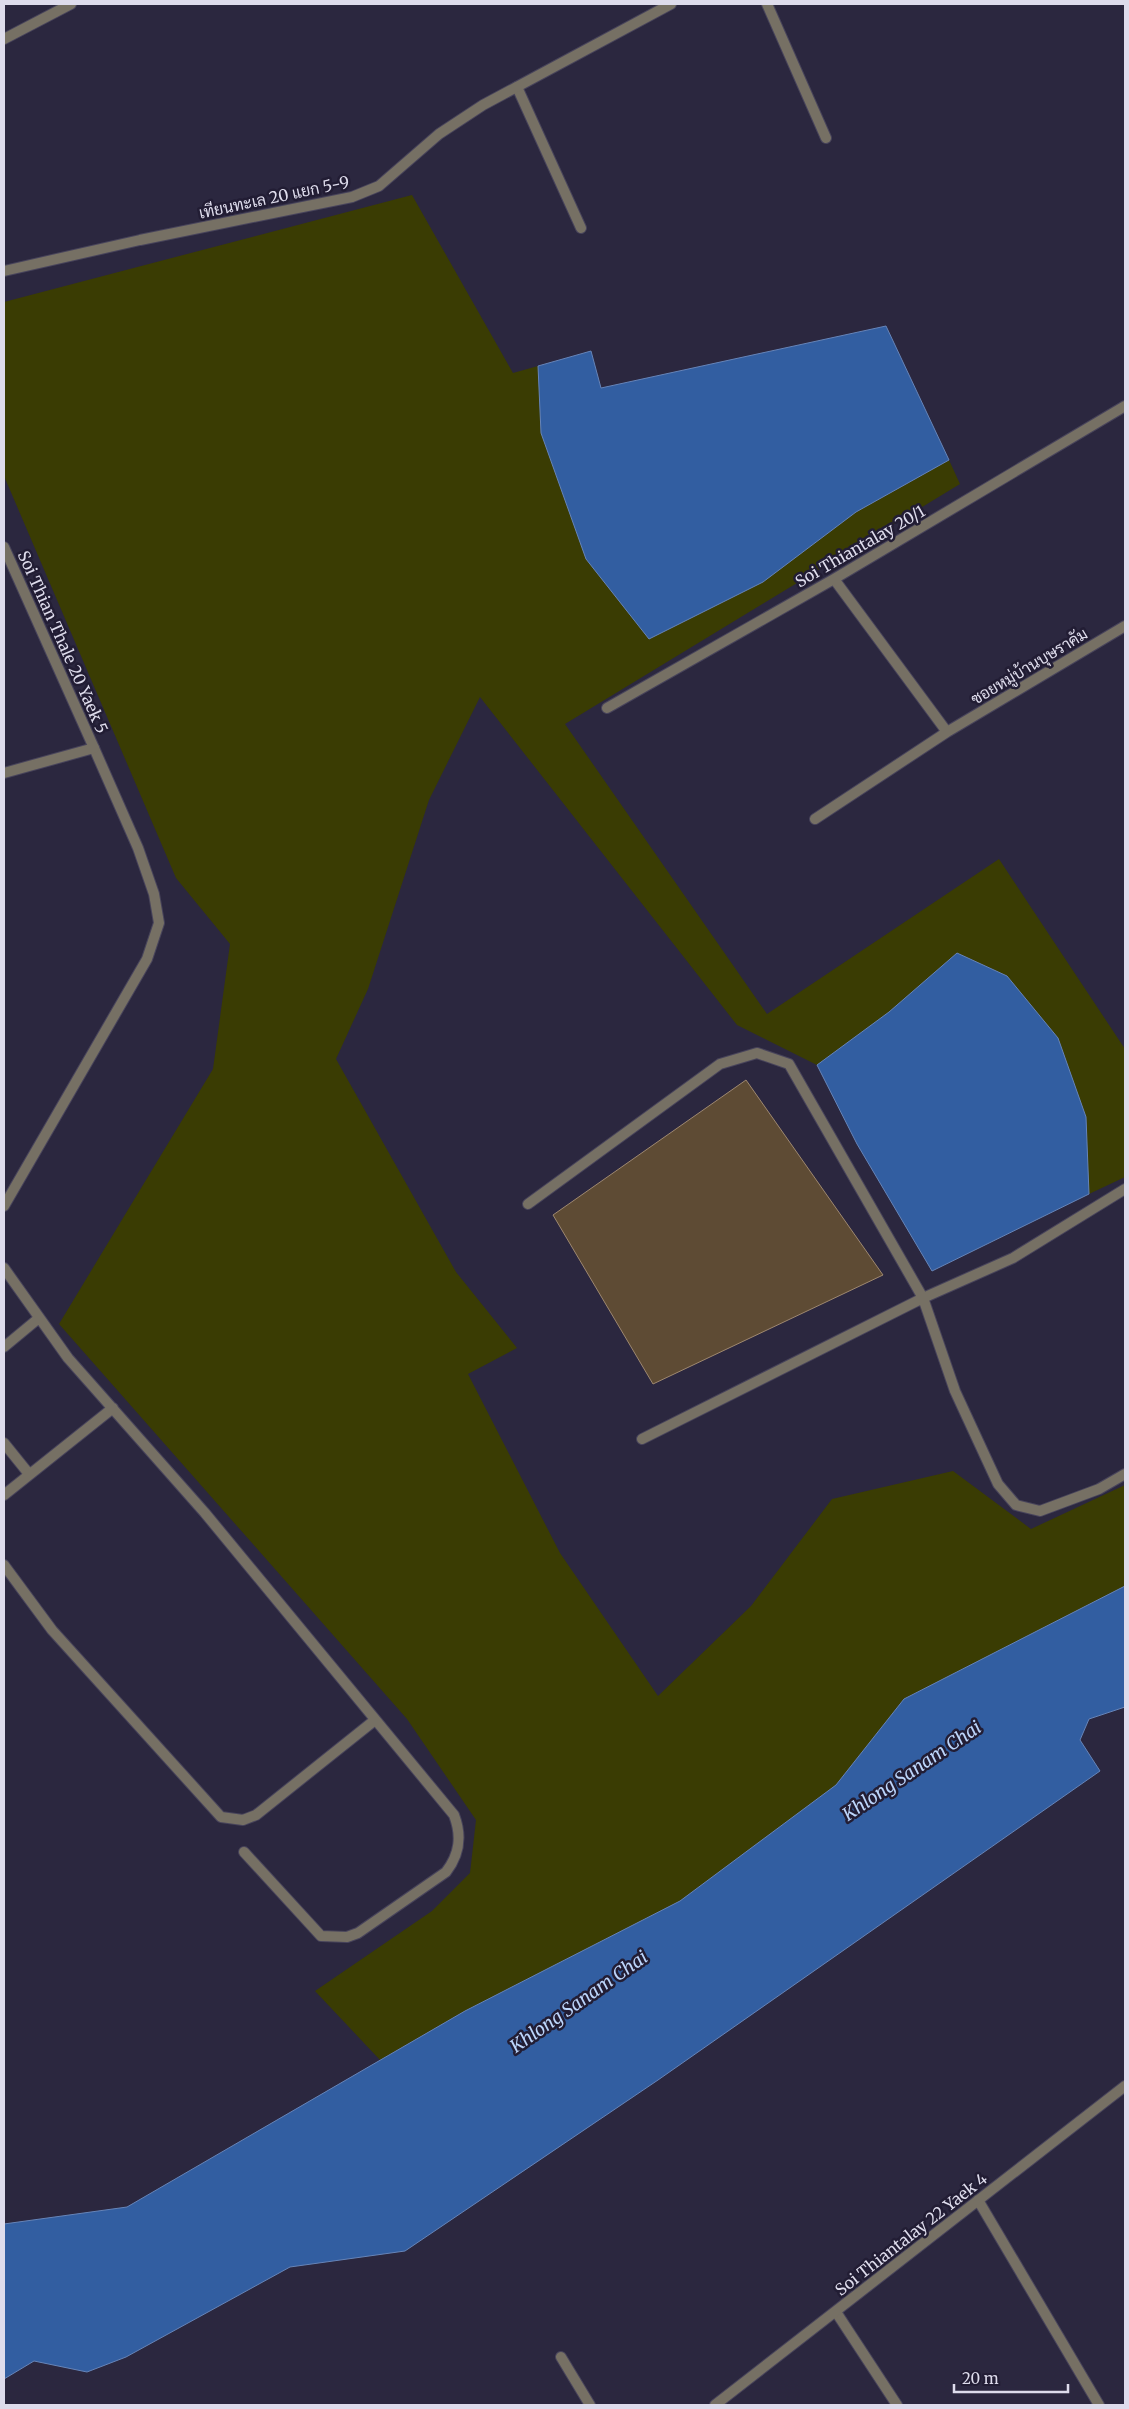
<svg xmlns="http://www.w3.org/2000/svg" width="1129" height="2409" viewBox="0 0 1129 2409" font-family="Merriweather,Sarabun,serif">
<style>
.green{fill:#3a3c03}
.water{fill:#325ea1;stroke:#6684b8}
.building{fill:#5e4b34;stroke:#9e8870}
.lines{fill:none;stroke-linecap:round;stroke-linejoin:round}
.lane-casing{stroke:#48445b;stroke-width:12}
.street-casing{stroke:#48445b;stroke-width:12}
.lane{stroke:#767064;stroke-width:10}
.street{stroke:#767064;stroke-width:10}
.labels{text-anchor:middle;stroke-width:5;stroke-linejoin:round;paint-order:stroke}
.street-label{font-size:16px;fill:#dedcec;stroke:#221d34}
.water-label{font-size:18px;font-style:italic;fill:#bcd5fb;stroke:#221d34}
</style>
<rect width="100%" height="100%" fill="#2b273f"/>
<path class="green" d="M412,195L513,373L538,366L541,433L856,512L949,460L960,484L565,724L767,1014L999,859L1125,1049V1177L1089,1194L1086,1117L1058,1039L1007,976L957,953L890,1012L817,1065L737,1025L480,697L429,800L368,989L336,1059L456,1272L517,1348L468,1374L560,1553L658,1696L751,1606L832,1499L953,1471L1031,1529L1125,1485V1586L904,1699L836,1785L680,1901L465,2011L380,2060L315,1991L432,1911L470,1873L476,1820L407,1719L59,1324L213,1069L230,944L176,878L4,476V302Z"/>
<path class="water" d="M886,326L949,460L856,512L763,582L649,639L586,559L541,433L538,366L591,351L601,388Z
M957,953L1007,976L1058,1038L1086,1117L1089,1194L932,1271L857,1144L817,1065L889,1012Z
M1125,1586V1707L1089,1719L1080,1740L1100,1771L658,2080L405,2251L290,2267L126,2357L87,2372L34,2361L4,2379V2224L127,2207L465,2011L680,1901L836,1785L904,1699Z"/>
<path class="building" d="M746,1080L883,1275L653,1384L553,1215Z"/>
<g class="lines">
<defs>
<path id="lane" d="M517,87L581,228
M528,1204L720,1064L757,1053L789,1064L923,1298L955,1391L998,1484L1016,1505L1040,1511L1099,1489L1125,1474
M4,1206L147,959L159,923L154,894L138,848L94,748
M4,1268L68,1358L205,1513L454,1815C462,1836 460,1854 446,1872L358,1933L347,1937L321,1936L244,1852
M4,1347L39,1318
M642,1439L923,1298L1013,1258L1125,1189
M4,1443L29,1474
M4,1495L113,1408
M4,1565L52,1630L221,1817L243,1820L256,1815L375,1720
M836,2312L897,2405"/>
<path id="street" d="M767,4L826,138
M4,39L71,4
M4,271L140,240L352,197L379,186L439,134L483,105L671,4
M4,547L94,748L4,773
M834,579L947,732
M607,708L834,579L1125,406
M815,819L947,732L1125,626
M978,2200L1099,2405
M561,2357L590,2405
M715,2405L1125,2086"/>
</defs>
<use href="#lane" class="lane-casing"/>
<use href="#street" class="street-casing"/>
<use href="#lane" class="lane"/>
<use href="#street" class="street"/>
</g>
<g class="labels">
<g class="street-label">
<text transform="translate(274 197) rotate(-12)" y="6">เทียนทะเล 20 แยก 5-9</text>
<text transform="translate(860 546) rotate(-30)" y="6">Soi Thiantalay 20/1</text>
<text transform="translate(63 642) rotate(66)" y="6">Soi Thian Thale 20 Yaek 5</text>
<text transform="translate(1029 666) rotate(-31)" y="6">ซอยหมู่บ้านบุษราคัม</text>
<text transform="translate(911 2234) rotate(-38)" y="6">Soi Thiantalay 22 Yaek 4</text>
</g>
<g class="water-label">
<text transform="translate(912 1771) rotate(-34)" y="6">Khlong Sanam Chai</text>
<text transform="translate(579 2002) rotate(-35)" y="6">Khlong Sanam Chai</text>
</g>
</g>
<rect width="1129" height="2409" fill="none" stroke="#dedcec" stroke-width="10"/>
<path d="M954 2384v8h114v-8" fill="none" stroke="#dedcec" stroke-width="2.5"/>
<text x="962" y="2384" font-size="15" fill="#dedcec" stroke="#221d34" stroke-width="4" paint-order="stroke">20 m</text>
</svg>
